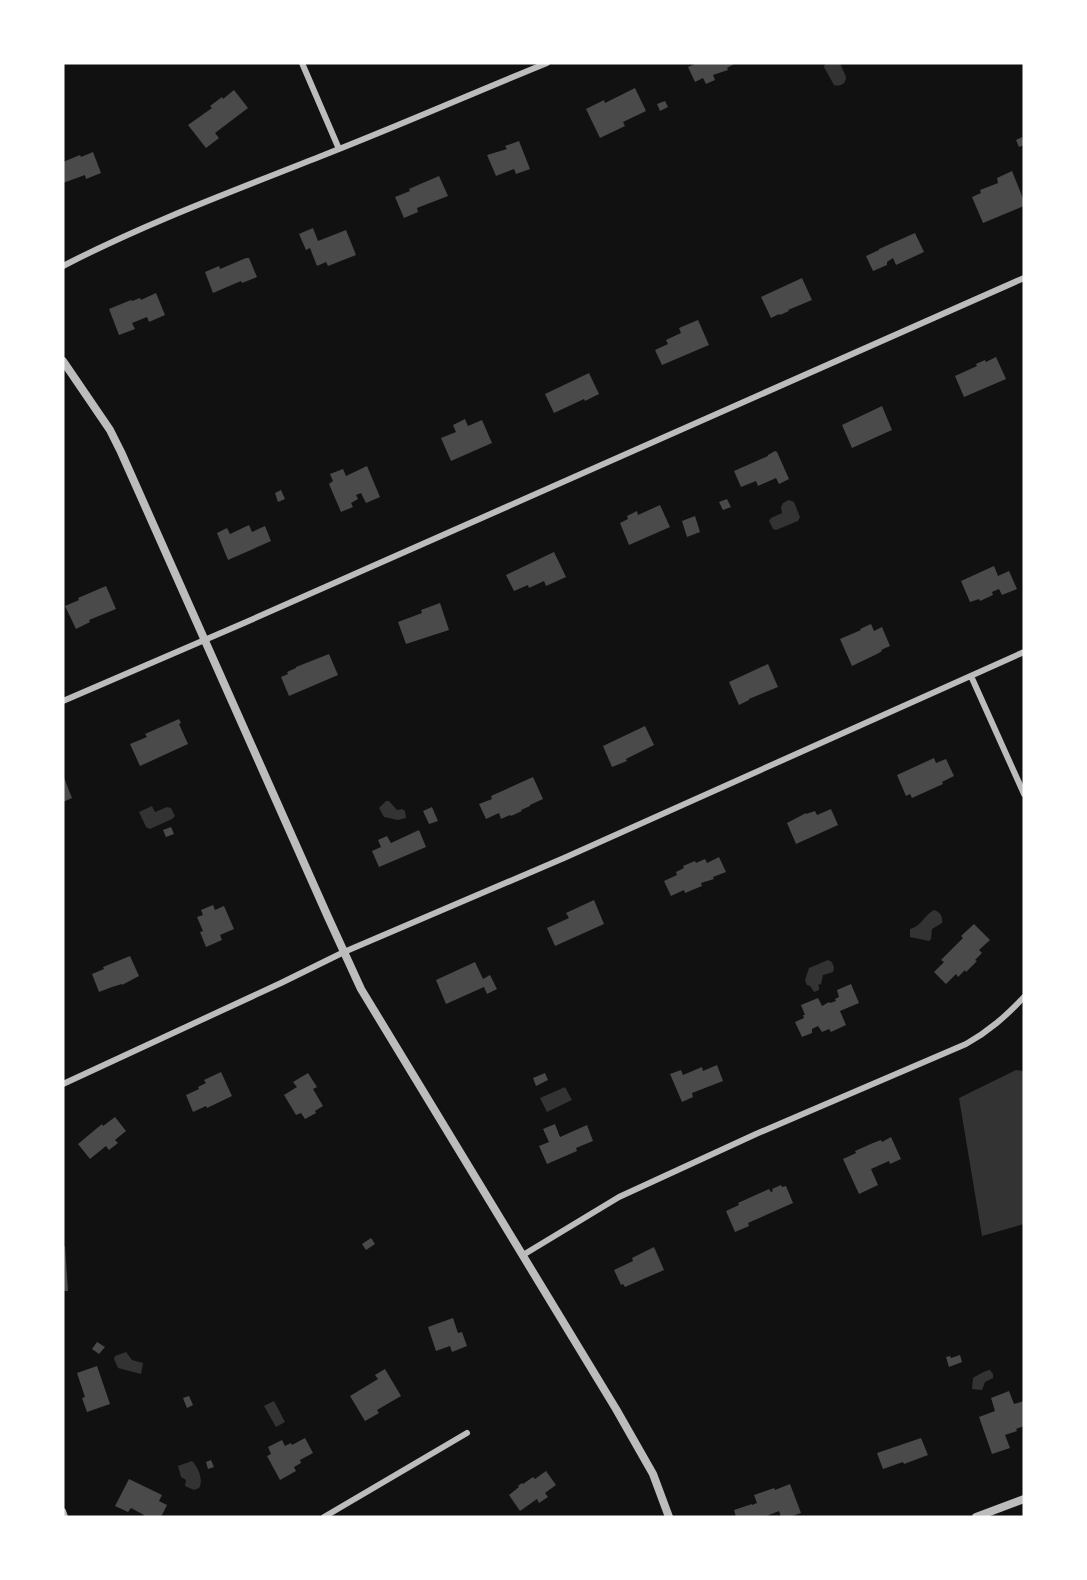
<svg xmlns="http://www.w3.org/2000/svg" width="1087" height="1580" viewBox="0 0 1087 1580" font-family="'IBM Plex Sans',sans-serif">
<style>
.water{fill:#333}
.building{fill:#4a4a4a}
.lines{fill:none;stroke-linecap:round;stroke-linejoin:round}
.minor{stroke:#bcbcbc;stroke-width:6}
.tertiary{stroke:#bcbcbc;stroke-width:8}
</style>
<rect width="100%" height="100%" fill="#111"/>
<path class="water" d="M825,63H840L846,77C846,84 840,87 834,85L824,67Z
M789,500L794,502L800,517L798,521L776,530L773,529L769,521L771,518L782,513L781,507L783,503Z
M386,801H389L397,810L402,809L405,811L406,818L398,820L384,817L379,808Z
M152,806L155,812L167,807L171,808L175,816L172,819L150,829L146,827L139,812Z
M934,910C940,912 943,916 942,923L932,929L931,939L929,941L910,937V929C922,926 924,915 934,910Z
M828,960L832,962L834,968L833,972L823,975L821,984L818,985L819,987V990L814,992L810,986L807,985L805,980L809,968Z
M1016,1070L1024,1071V1224L982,1236L959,1098Z
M565,1087L572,1100L547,1112L540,1098Z
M126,1352L132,1360L143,1363L141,1374L118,1368L114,1359L115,1356Z
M990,1370L993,1374V1378L985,1382L982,1390L972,1389L973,1378C978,1375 984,1371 990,1370Z
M274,1401L285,1422L276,1427L264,1406Z
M192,1461C198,1467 204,1480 199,1488L194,1490L185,1486L186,1480L181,1477L178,1466Z"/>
<path class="building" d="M697,63H736L727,68L728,70L713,75L715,80L706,84L703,78L695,82L688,67Z
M635,88L646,111L623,122L625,126L600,138L586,109L604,100L605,103Z
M234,90L248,108L215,133L219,138L206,148L188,125L212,108L210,106L222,97L223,99Z
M665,101L668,107L660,111L657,104Z
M1022,137L1024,145L1019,147L1016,140Z
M519,141L530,169L516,174L514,169L496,176L487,155L507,149L505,146Z
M93,152L101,173L86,179L85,175L63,183V162L80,155L81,157Z
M1012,171L1024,201V206L983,223L972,197L981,193L980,190L998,183L997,178Z
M439,176L448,196L417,208L418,212L404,218L395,197L410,191L409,189L418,185Z
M313,228L318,241L346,230L356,255L328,266L326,262L317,266L310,248L306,250L299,234Z
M915,233L924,252L896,265L893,258L887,262V265L873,271L866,256L879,250V249Z
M246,258H249L257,277L242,283L241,281L213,293L205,272L219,266L220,269Z
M802,278L812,300L788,310L789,311L780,315L779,314L771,318L761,297Z
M156,293L165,315L149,322L147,317L132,323L135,329L119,335L109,309L131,300L132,301L140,298L141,300Z
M698,320L709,345L662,365L655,350L668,344L666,340L681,333L679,328Z
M996,357L1006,379L964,397L955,376L977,366L976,364L985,360L986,362Z
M589,373L599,394L585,401L584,399L554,413L545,394Z
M882,406L892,430L852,448L842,425Z
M465,419L468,426L482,420L492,443L451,461L441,438L456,432L453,425Z
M775,451L777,452L789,479L779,484L776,478L758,486L756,481L741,487L734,471L768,456V455Z
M367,466L380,497L366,503L361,493L356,495L358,499L351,503L353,507L341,512L329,484L333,481L330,474L343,469L346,476Z
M281,490L285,499L278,502L275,493Z
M727,499L731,507L723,510L719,502Z
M660,505L670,527L629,545L620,523L628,519L627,516L637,511L638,515Z
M695,516L700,532L687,537L682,521Z
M249,525L252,532L265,526L271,541L228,560L217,533L227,528L230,534Z
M554,552L566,577L546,586L544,581L529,588L528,585L514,591L506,575Z
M994,566L998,576L1009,571L1017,589L1002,595L999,589L992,592L993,595L980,601L979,599L970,602L961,581Z
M106,586L116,609L89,620L90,622L76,629L65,606L79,600L78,598Z
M440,603L449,630L406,644L398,622L422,613L421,610Z
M871,624L874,631L882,627L890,646L881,650L882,651L877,654L852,666L840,639L861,630L860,629Z
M329,654L338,675L289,696L281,677L288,674L287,672L296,668V667Z
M768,664L778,687L749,699V700L739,705L729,682Z
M179,719L181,723L179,724L188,744L140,766L130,744L147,737L145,734Z
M645,726L654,745L626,759L627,761L612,767L603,746Z
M934,758L936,763L946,759L954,776L942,782L943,784L912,798L910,794L906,796L897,775Z
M63,775L72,798L63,802Z
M533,777L543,799L530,805V806L521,810L522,811L511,816L510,815L501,819L499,813L486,819L479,804L492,799L491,796Z
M432,807L438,821L429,824L423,811Z
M831,809L838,825L796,844L787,823L806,813V814L815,811L817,815Z
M171,827L174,834L166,837L163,830Z
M419,830L426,847L379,867L372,851L381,847L378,840L387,836L391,843Z
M719,857L726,872L713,877L714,879L701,883L702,886L685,893L684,890L671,896L664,881L677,875L676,872L684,868L683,866L695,861L696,863L705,859L707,863Z
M594,900L604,924L555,946L547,928L569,918L566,913Z
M213,905L215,910L224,906L234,929L220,935L222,940L206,947L200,932L203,931L197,917L203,915L201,910Z
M974,924L990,940L979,950L982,953L975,960L977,961L966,972L965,970L958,977L956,974L946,984L934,972L944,962L941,960L963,938L961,936Z
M130,956L139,976L122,985V984L112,987L99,992L92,974L104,969L103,967Z
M475,962L483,979L490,975L497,989L487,994L484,987L446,1004L436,980Z
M851,984L859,1003L840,1011L846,1025L831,1032L829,1029L822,1032L818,1026L812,1029V1033L802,1037L795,1022L804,1018L803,1015H805L801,1005L818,998L822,1006L829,1002L830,1003L836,1001L835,999L839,997L837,990Z
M717,1065L723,1081L692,1093L693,1097L682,1102L670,1074L681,1070L683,1075L702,1067L703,1071Z
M221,1072L232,1096L207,1108L206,1106L193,1112L186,1095L199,1089L198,1087L206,1083L204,1080Z
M308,1073L317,1087L313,1089L323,1106L315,1111L316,1113L305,1119L301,1113L296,1115L284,1095L297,1087L293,1082Z
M545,1073L548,1080L536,1086L533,1078Z
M115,1117L126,1131L115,1140L118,1143L109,1150L106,1146L90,1159L78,1144L102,1124L103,1126Z
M555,1124L560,1137L587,1125L593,1141L576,1148L577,1151L547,1164L539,1146L549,1142L543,1129Z
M891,1137L901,1159L890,1164L889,1161L871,1169L878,1185L859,1194L843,1159L856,1153L855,1151L873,1143L881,1140L882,1142Z
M781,1185L782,1187L786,1186L793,1203L748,1223L749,1226L735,1232L726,1211L739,1205L738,1203L769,1189L771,1192L773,1191L772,1189Z
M371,1238L375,1244L366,1250L362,1244Z
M63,1246H65L68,1291H63Z
M654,1247L664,1270L625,1287L623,1284L621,1285L614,1270L633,1261L632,1258Z
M453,1318L458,1333L462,1332L467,1346L452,1352L450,1346L436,1351L428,1327Z
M97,1342L105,1347L99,1354L92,1349Z
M960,1355L962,1362L949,1367L946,1357L950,1356L951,1358Z
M97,1366L110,1404L87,1412L82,1398L85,1397L77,1373Z
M385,1369L401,1396L377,1410L379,1413L365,1421L350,1396L378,1379L375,1375Z
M1009,1391L1014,1404L1024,1401V1426L1016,1429L1017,1431L1005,1435L1010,1448L992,1454L979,1417L995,1411L991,1398Z
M189,1396L193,1405L187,1408L183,1398Z
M305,1438L313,1453L300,1460L301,1463L294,1467L296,1471L280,1480L267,1456L271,1454L268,1447L282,1440L285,1446L291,1443L292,1445Z
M921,1438L928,1455L904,1464L903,1462L883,1469L877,1453Z
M211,1460L214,1467L208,1469L206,1462Z
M546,1471L556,1485L545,1493L548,1497L539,1503L537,1499L520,1511L509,1495L519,1487L518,1486L522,1483L523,1484L533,1477L535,1479Z
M129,1479L162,1495L159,1501L167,1505L161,1517H143L144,1515L131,1508L128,1512L115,1506Z
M790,1484L801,1513L789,1517H781L779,1511L764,1517H736L734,1510L752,1504V1505L757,1503L754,1495L774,1488L775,1490Z"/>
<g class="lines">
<path class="minor" d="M302,63L339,149
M63,266C146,223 233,191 319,157C396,127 471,94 547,63
M971,676L1024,794
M63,701L244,623L1024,278
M63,1084L281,983L344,952L564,858L1024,652
M523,1255L619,1197L756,1134L966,1044C989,1031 1005,1017 1024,997
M63,1511L65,1517
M324,1517L467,1433"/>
<path class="tertiary" d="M63,361L110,430L121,452L328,917L361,989L616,1409L653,1474L669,1517
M976,1517L1024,1499"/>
</g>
<rect width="1087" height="1580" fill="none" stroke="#ffffff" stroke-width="129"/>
</svg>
